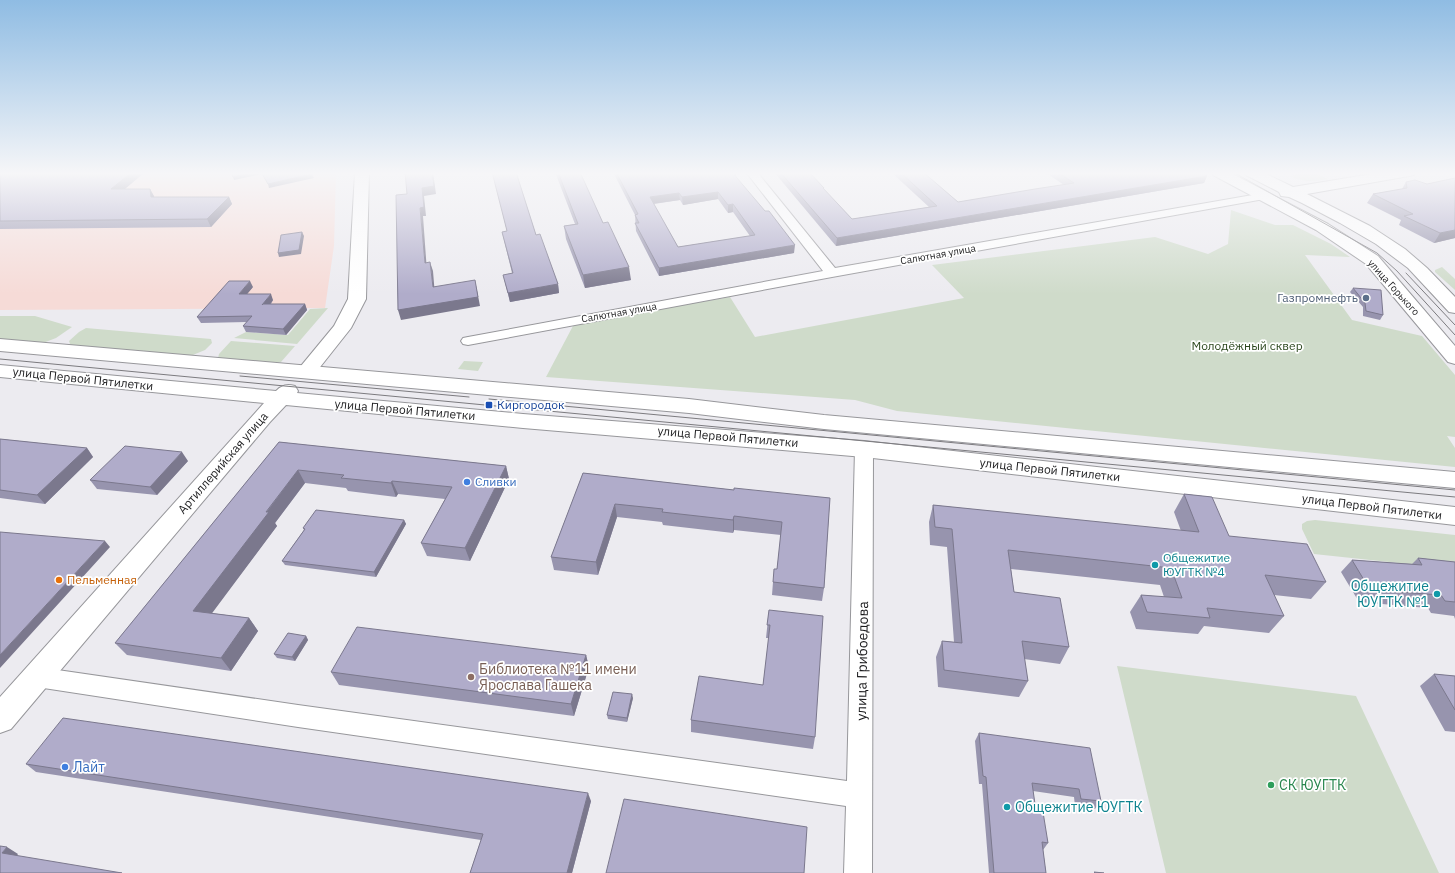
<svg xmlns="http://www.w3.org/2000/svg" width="1455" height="873" viewBox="0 0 1455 873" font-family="'IBM Plex Sans',sans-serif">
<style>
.industrial{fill:#f6dbd7}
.green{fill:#cfdbca}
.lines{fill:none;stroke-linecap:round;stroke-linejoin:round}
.street-casing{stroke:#97979b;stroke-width:2}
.secondary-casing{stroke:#97979b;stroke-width:2}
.primary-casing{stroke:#97979b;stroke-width:2}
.street{fill:#fff;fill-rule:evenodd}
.secondary{fill:#fff;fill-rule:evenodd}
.primary{fill:#fff;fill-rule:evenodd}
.tram{stroke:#7c7b7f;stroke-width:1}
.wall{fill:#9794ae;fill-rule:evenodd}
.shaded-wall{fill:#7b788d}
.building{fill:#b0acca;stroke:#7b788d;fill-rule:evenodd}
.service-dot{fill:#5c6f8a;stroke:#fff;stroke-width:1.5}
.transit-dot{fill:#1a4fb4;stroke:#fff;stroke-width:1.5}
.shop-dot{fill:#3f7fe0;stroke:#fff;stroke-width:1.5}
.culture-dot{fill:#0f9aa8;stroke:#fff;stroke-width:1.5}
.food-dot{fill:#e8710a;stroke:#fff;stroke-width:1.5}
.education-dot{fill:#8d6e63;stroke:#fff;stroke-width:1.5}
.leisure-dot{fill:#2e9e5b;stroke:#fff;stroke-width:1.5}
.labels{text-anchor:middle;stroke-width:3.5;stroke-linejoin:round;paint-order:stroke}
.far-street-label{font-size:10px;fill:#1c1c1e;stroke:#fff}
.service-label{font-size:12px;fill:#4e5e75;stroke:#fff;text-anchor:end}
.park-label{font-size:12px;fill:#2c471e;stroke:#fff}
.street-label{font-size:12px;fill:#1c1c1e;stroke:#fff}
.transit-label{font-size:12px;fill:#164399;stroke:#fff;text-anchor:start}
.shop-label{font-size:12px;fill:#366cbe;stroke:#fff;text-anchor:start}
.culture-label{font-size:12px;fill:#0d838f;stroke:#fff;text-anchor:start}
.food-label{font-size:12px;fill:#c56008;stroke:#fff;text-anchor:start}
.near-culture-label{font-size:14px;fill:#0d838f;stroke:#fff;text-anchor:end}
.near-street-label{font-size:14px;fill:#1c1c1e;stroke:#fff}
.near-education-label{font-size:14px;fill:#785e54;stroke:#fff;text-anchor:start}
.near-shop-label{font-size:14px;fill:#366cbe;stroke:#fff;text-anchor:start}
.near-leisure-label{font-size:14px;fill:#27864d;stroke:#fff;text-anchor:start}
</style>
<rect width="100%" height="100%" fill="#ecebf0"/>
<path class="industrial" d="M0,172H336L334,246L325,308L0,310Z"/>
<path class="green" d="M1313,172L1328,179C1313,182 1303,182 1289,176Z
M1231,210L1275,225H1293L1331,244L1350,257L1305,255L1352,320L1422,336L1455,375V437L1447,436L1455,448V467L897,411L855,400L546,377L574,324L730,297L755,337L964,298L932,265L1155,237L1208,254L1228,244Z
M1442,267L1455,279V290L1435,272V270Z
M328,308L297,344L234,338L246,332L288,335L310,309Z
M0,316H35L72,327L56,338L43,343L0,339Z
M86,328L211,339L212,343L205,350L188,357L74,347L70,344L69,341L79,332Z
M231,341L295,346L281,362L273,363L218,358L219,354Z
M464,361L483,362L478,371L458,369Z
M1315,520L1455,535V569L1314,554L1302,529V524L1307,521Z
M1117,666L1356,696L1439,873H1166Z"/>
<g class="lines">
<defs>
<path id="street" d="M746,172H757L835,268L1264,193L1268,194L1270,196L1268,198L1264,199L832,277L468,345L463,344L461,341L463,338L468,337L823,271Z
M864,443L870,445L873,449L872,873H844L846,806L298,727L37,687L29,684L26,677L29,670L37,667L298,705L847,781L855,449L858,445Z"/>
<path id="secondary" d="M355,172H369L366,299L351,328L313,376L306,378L299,376L296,372L334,326L348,299Z
M1211,172H1229L1328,224L1378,256L1455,346V364L1448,362L1366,264L1316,230L1213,175Z
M1244,172H1262L1293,187L1384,172H1416L1414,175L1409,176L1307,194L1370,226L1405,249L1427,268L1455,297V313L1449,312L1408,268L1376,244L1340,223L1302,203L1289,197L1281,196L1279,192L1246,175Z"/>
<path id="primary" d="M0,339L689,399L824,415L1455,472V488L824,429L689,413L0,351Z
M0,365L276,391C282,385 287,384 295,386L298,391L297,393L523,414L864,441L1455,507V525L864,457L523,428L286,405L270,422L11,729L0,733V697L264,403L0,377Z"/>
</defs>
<use href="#street" class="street-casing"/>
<use href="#secondary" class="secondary-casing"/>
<use href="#primary" class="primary-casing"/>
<use href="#street" class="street"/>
<use href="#secondary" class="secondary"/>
<use href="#primary" class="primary"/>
<path class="tram" d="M1233,172L1377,253L1397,271L1455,335
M1406,273L1455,325
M0,359L1455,497
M240,376L469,397
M489,399L1455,490"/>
</g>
<path class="wall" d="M0,172H145L125,189H150L154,197H229L232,204L211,227L0,229Z
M492,172H516L536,235L558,284L559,293L510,302L503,275L512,273L502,232L507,231Z
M555,172H580L603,223L631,280L585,288L566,239L564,226L575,224Z
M613,172H736V176H735L794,253L659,276L636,231L635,215ZM718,199L728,213L733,212L750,236L678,247L654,204L680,200L683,205Z
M774,172H809L824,188V190L852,219L929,207L891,172H923L958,202L1064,185L1045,172H1201L1207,176L1204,183L836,246Z
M1455,178V238L1434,243L1399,225L1401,220L1367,203L1373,194L1402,189L1406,182L1427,184Z
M253,287L247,294L273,300L271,304H305L307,310L286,335L246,332L243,326L247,322L201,323L197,317Z
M1353,288L1383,315L1380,320L1363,316V307L1350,292Z
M0,439L87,448L93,457L45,504L0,498Z
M279,442L506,466L509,479L470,561L427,556L421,543L445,499L398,494L396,497L348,491L346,488L305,483L275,523L277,526L211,613L249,618L258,631L231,671L127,655L115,643Z
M188,461L157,495L97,489L90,480Z
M583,473L734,490L830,498L824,588L822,601L772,595L773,582L777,569L781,535L734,530L733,533L663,525L662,522L617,517L598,575L554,570L551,557Z
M1184,494L1229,536L1326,582L1311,599L1274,595L1284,616L1269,633L1204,626L1198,634L1136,629L1130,612L1141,595L1164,597L1160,585L1011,569L1014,592L1069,647L1060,664L1024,659L1028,681L1019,697L938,687L936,657L942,641L954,642L947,547L930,545L929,522L933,505L1181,531L1174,512Z
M404,520L406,524L376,577L285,565L282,561L304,530L303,528Z
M1418,558L1455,562V619L1454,616L1431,613L1428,608L1359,602L1341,572L1352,560L1412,564Z
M769,610L815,737L813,749L691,732V720L763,685L769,638H766Z
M306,636L308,640L295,661L277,658L274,654Z
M586,655L589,667L574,716L339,685L331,672Z
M1434,674L1455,676V732L1445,731L1420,686Z
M633,698L627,722L608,719L607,715Z
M979,733L1101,801L1095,809L1075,806L1074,797L1033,791L1036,811L1048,843L1043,850L1046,873H989L982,784H979L975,741Z
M26,764L591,801L572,873H470L481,840L36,772Z"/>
<path class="shaded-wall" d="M132,172H145L115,197L111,189Z
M252,172H261L262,174L234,180L233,177Z
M432,172H433L436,194L424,196L426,216H423L427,272L425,263L420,208L422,188Z
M730,172H736V176L730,177Z
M312,174L314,178L269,188L268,184Z
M1207,176L1204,183L836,246L837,238Z
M150,189L154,196L155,205L151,197Z
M718,192V199L683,205L682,197Z
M679,193L680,200L651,204L650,197Z
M229,197L232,204L211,227L207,219Z
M733,204V212L728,213V205Z
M1455,230V238L1434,243L1440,233Z
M302,232L304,236L301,254L279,257L278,253Z
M795,245L794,253L659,276V268Z
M430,262L433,271L435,296L433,287Z
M629,267L631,280L585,288L583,275Z
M475,280L480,306L401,320L398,310Z
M250,281L253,287L242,300L239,294Z
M558,284L559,293L510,302L508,293Z
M271,294L273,300L265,311L262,305Z
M305,304L307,310L286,335L283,329Z
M87,448L93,457L45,504L37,495Z
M182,452L188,461L157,495L150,487Z
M506,466L509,479L470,561L465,548Z
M298,470L305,483L275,523L277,526L204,624L193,611Z
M392,481L398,494L396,497L391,483Z
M615,504L617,517L598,575L596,562Z
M734,516V530L733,533V520Z
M404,520L406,524L376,577L374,572Z
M105,541L110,547L0,668V655Z
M249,618L258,631L231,671L221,658Z
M306,636L308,640L295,661L292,657Z
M586,655L589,667L574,716L571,704Z
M632,694L633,698L627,722V718Z
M588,793L591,801L572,873H567Z
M7,847L18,854L14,860L2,853Z"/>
<path class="building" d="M0,172H132L111,189H150L151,197H229L207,219L0,221Z
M231,172H252L233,177Z
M261,172H311L312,174L268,184Z
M405,172H432L434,186L422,188L424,207L420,208L425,263L430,262L433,287L475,280L478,297L398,310L396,195L407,194Z
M492,172H516L536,235L540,234L558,284L508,293L503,275L513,273L502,232L507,231Z
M558,172H580L603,223L608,222L629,267L583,275L564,226L578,224Z
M616,172H732L765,211H769L795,245L659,268L635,223H639L635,215L638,214ZM718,192L728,205L733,204L755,235L678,247L650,197L679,193L682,197Z
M780,172H809L824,188H823L852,219L937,206L900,172H923L958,202L1035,189L1074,183L1057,172H1201L1207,176L837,238Z
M1455,178V230L1440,233L1404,216L1413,214L1373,194L1407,188L1406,182L1415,180L1427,184Z
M302,232L299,250L278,253L281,235Z
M229,281H250L239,294H271L262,305L263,304H305L283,329L243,326L252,316L197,317Z
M1353,288L1381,290L1383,315L1366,311L1365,303Z
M0,439L87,448L37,495L0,490Z
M279,442L506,466L465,548L421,543L452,487L392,481L391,483L341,478L344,475L298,470L266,512H269L193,611L249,618L221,658L115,643Z
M125,446L182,452L150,487L90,480Z
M583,473L734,490V488L830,498L824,588L773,582L774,569H777L782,522L734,516L733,520L662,512L663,509L615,504L596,562L551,557Z
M1184,494L1212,497L1229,536L1307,544L1326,582L1265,575L1284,616L1207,608L1210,618L1147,612L1141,595L1182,598L1171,568L1008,550L1014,592L1060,598L1069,647L1022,641L1028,681L944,670L942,641L962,643L952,529L935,527L933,505L1199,532Z
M316,510L404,520L374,572L282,561L305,529L303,528Z
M0,532L105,541L0,655Z
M1418,558L1455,562V602L1445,601L1441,595L1370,590L1352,560L1422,565Z
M769,610L823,616L815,737L691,720L699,676L763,685L770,625H767Z
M357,627L586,655L571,704L331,672Z
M288,633L306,636L292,657L274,654Z
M1434,674L1455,676V710Z
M613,692L632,694L627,718L607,715Z
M63,718L588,793L567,873H470L483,834L26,764Z
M979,733L1090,748L1101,801L1081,799L1079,789L1032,783L1036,811L1043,812L1048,843L1042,842L1046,873H994L986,777L983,776Z
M624,799L807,827L804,873H606Z
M0,846L7,847L2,853L122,873H0Z
M1094,872L1104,873H1095Z"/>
<linearGradient id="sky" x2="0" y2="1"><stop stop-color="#8fbce3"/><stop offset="0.59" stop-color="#f6f6f8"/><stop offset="1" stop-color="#f6f6f8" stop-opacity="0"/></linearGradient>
<rect width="1455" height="294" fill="url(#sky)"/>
<circle class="service-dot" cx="1366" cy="298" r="4"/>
<rect class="transit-dot" x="485" y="401" width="8" height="8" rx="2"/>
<g class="shop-dot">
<circle cx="467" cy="482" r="4"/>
<circle cx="65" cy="767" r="4"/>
</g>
<g class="culture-dot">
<circle cx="1155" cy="565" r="4"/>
<circle cx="1437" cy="594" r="4"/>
<circle cx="1007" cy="807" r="4"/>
</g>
<circle class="food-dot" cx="59" cy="580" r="4"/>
<circle class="education-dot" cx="471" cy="677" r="4"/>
<circle class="leisure-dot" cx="1271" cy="785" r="4"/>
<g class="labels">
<g class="far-street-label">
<text transform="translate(938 254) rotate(-10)" y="4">Салютная улица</text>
<text transform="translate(1394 287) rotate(48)" y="4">улица Горького</text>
<text transform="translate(619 312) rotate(-10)" y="4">Салютная улица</text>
</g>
<g class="service-label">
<text x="1358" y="302">Газпромнефть</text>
</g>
<g class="park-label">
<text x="1247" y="350">Молодёжный сквер</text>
</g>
<g class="street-label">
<text transform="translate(83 379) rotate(6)" y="4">улица Первой Пятилетки</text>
<text transform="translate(405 410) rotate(5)" y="4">улица Первой Пятилетки</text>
<text transform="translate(728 437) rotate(5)" y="4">улица Первой Пятилетки</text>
<text transform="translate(223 463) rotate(-49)" y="4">Артиллерийская улица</text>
<text transform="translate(1050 470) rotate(6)" y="4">улица Первой Пятилетки</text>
<text transform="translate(1372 507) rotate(7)" y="4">улица Первой Пятилетки</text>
</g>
<g class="transit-label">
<text x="497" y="409">Киргородок</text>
</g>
<g class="shop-label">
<text x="475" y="486">Сливки</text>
</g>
<g class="culture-label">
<text x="1163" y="562">Общежитие<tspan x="1163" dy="14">ЮУГТК №4</tspan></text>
</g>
<g class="food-label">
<text x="67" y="584">Пельменная</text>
</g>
<g class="near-culture-label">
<text x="1429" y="591">Общежитие<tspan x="1429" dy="16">ЮУГТК №1</tspan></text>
<text x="1015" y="812" text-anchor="start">Общежитие ЮУГТК</text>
</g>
<g class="near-street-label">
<text transform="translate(862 661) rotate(-89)" y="5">улица Грибоедова</text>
</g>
<g class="near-education-label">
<text x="479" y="674">Библиотека №11 имени<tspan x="479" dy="16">Ярослава Гашека</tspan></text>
</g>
<g class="near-shop-label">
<text x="73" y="772">Лайт</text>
</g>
<g class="near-leisure-label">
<text x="1279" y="790">СК ЮУГТК</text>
</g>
</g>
</svg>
